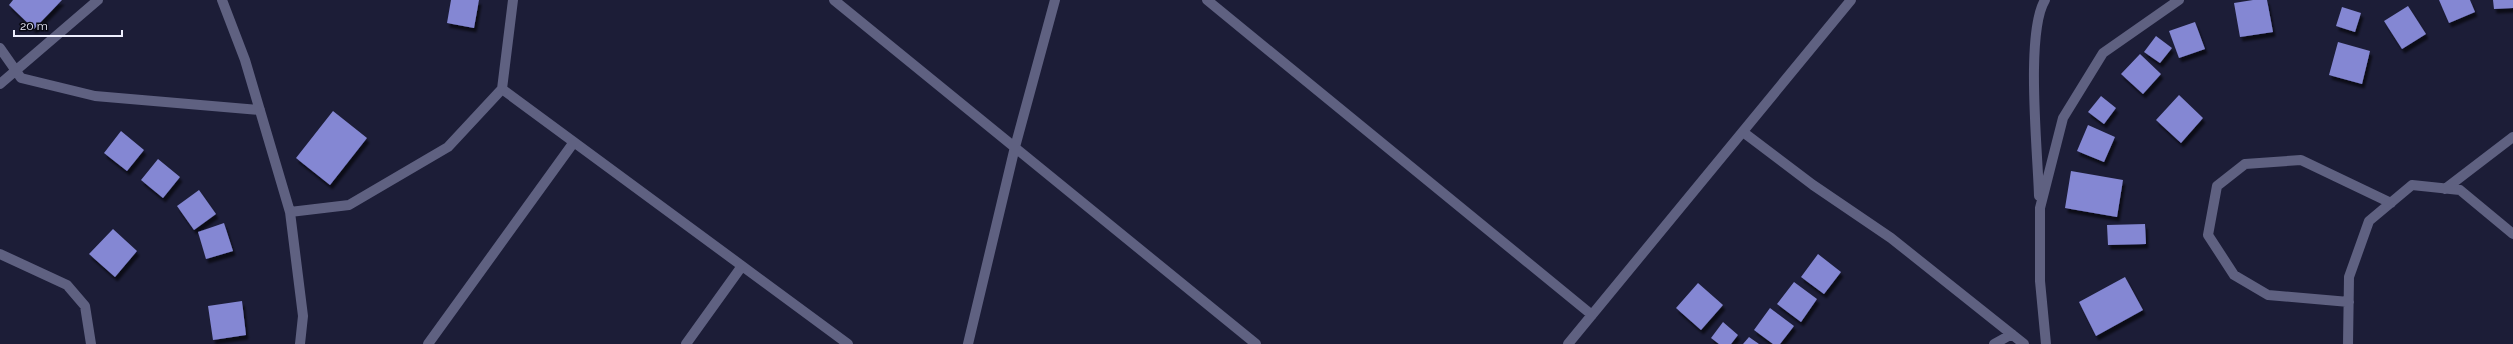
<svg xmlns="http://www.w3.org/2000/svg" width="2513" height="344" viewBox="0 0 2513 344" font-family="Raleway,sans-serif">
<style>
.building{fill:#8487d3;filter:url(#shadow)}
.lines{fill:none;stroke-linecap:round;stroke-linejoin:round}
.minor{stroke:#5f6181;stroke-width:10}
</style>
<defs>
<filter id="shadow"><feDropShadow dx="2.5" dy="4.5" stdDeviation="1" flood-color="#0009"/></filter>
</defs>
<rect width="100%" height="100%" fill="#1c1d37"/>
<path class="building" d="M13,0H62L34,29L9,5Z
M451,0H479L474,28L447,23Z
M2253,0H2267L2273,32L2240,37L2234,3Z
M2439,0H2470L2475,12L2449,23Z
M2493,0H2513V8L2494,9Z
M2408,6L2426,34L2402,49L2384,21Z
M2342,7L2361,13L2355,32L2336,26Z
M2195,22L2205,49L2179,58L2169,31Z
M2156,36L2172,48L2160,63L2144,52Z
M2338,42L2370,51L2362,84L2329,75Z
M2140,54L2161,74L2143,94L2121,74Z
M2179,95L2203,118L2181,143L2156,120Z
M2101,96L2116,108L2104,124L2088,112Z
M333,111L367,138L330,185L296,158Z
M2088,125L2115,137L2104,162L2077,151Z
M121,131L144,150L127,171L104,153Z
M158,159L180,177L163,198L141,180Z
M2071,171L2123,180L2117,217L2065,208Z
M199,190L216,214L194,230L177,206Z
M224,223L233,251L206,259L198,232Z
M2145,224L2146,244L2108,245L2107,225Z
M113,229L137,251L115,277L89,254Z
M1818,254L1841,272L1824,294L1801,277Z
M2125,277L2143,310L2096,336L2079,302Z
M1794,282L1817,299L1801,322L1777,304Z
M1698,283L1723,305L1701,330L1676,308Z
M242,301L246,335L213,340L208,306Z
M1770,308L1794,326L1780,344H1773L1754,330Z
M1723,322L1738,335L1731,344H1719L1711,338Z
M1749,337L1759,344H1743Z"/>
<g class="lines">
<path class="minor" d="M222,0L245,60L290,212L303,316L300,344
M513,0L502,89L848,344
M834,0L1256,344
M1207,0L1592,315
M0,48L21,78L95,96L260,110
M0,84L98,0
M1743,132L1813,185L1891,238L2024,344
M2445,189L2513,137
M2039,196C2038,154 2025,33 2045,0
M290,212L349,205L448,147L502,89
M0,254L67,285L85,306L91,344
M2349,302L2268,295L2234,275L2208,235L2217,186L2245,164L2301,160L2391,203
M428,344L574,142
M686,344L742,266
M968,344L1015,147L1055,0
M1568,344L1851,0
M1994,344L2012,334
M2046,344L2040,281V208L2063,118L2103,53L2179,0
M2348,344L2349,277L2369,221L2412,185L2460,190L2513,234"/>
</g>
<path d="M14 30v6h108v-6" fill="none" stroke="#edeefd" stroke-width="2"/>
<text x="20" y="30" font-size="12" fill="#edeefd" stroke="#080914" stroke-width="3" paint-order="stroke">20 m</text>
</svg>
